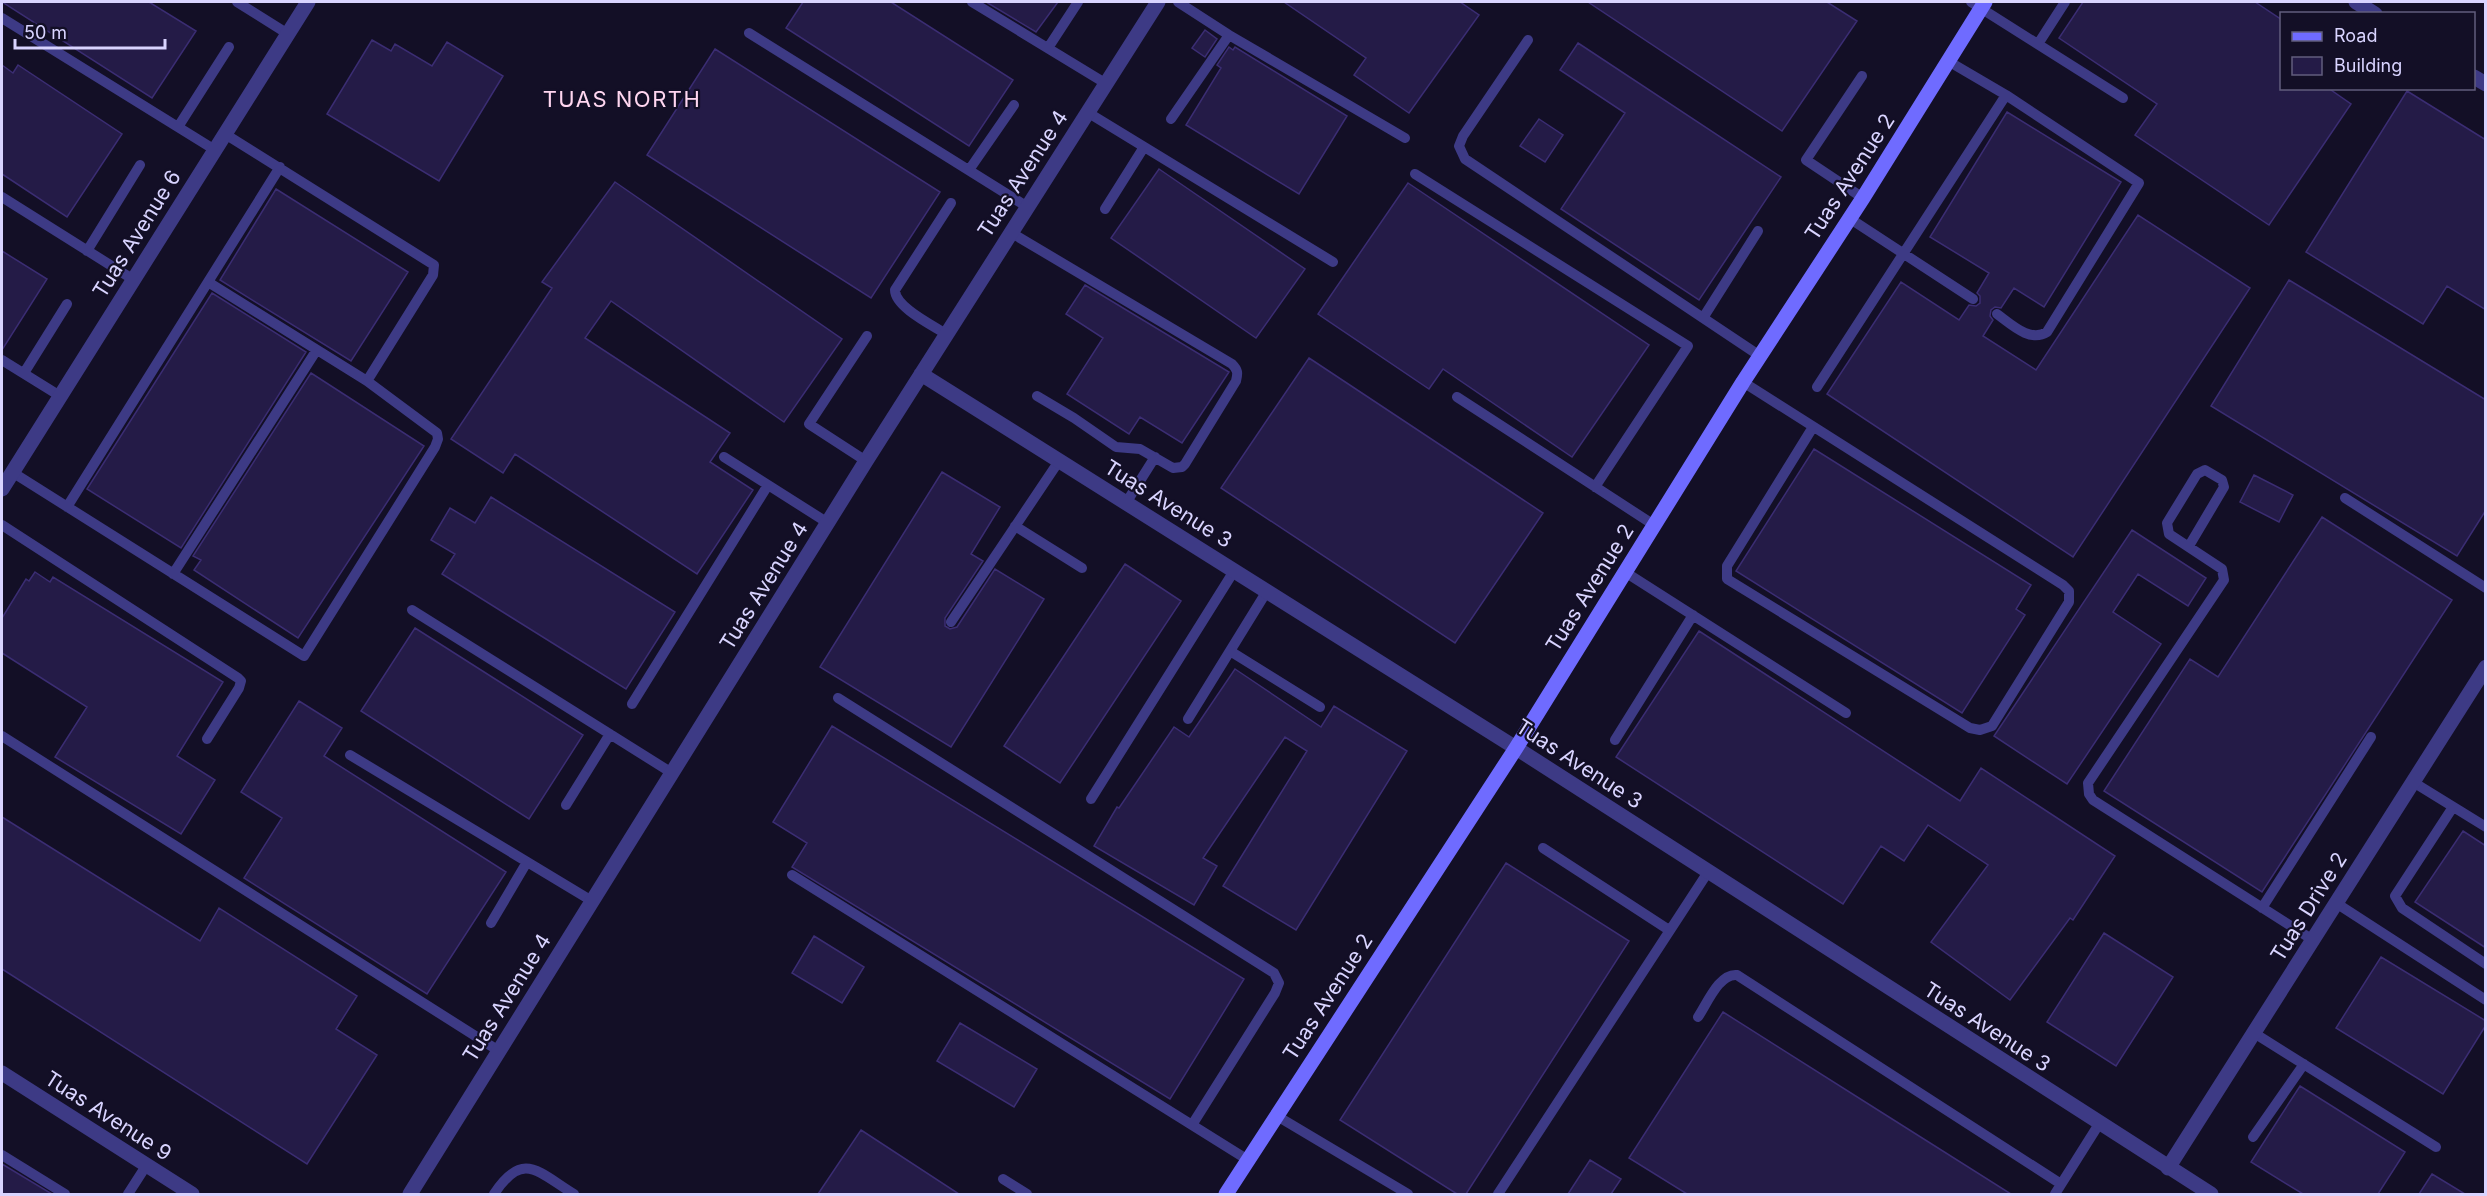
<svg xmlns="http://www.w3.org/2000/svg" width="2487" height="1196" viewBox="0 0 2487 1196" font-family="Inter,sans-serif">
<style>
.building{fill:#241b47;stroke:#3b2d73;stroke-width:1.5}
.lines{fill:none;stroke-linecap:round;stroke-linejoin:round}
.lane{stroke:#3d3a85;stroke-width:10}
.street{stroke:#3d3a85;stroke-width:15}
.secondary{stroke:#6f6bff;stroke-width:15}
.labels{text-anchor:middle;stroke-width:4.5;stroke-linejoin:round;paint-order:stroke}
.street-label{font-size:21px;fill:#d9d4ff;stroke:#130f26}
.neighbourhood-label{font-size:22px;letter-spacing:1.5px;fill:#ffd6f0;stroke:#130f26}
</style>
<rect width="100%" height="100%" fill="#130f26"/>
<path class="building" d="M2,2H149L196,31L152,98Z
M803,2H891L1013,80L969,146L786,28Z
M986,2H1058L1036,32Z
M1284,2H1460L1479,15L1409,113L1354,75L1366,58Z
M1588,2H1827L1857,21L1782,131Z
M2083,2H2255L2282,20V88H2328L2351,104L2269,225L2135,135L2157,104L2059,38Z
M1205,30L1217,39L1205,57L1192,48Z
M372,40L391,51L395,44L432,66L447,42L503,76L439,181L327,114Z
M1578,43L1781,177L1699,300L1561,209L1625,113L1560,70Z
M1229,47L1233,50L1235,47L1347,116L1299,194L1186,125L1221,68L1217,65Z
M715,49L940,192L871,298L647,155Z
M2,65L13,73L18,65L122,134L67,217L2,174Z
M2407,91L2486,140V310L2447,286L2423,324L2306,252Z
M2007,112L2121,182L2044,307L2014,288L2001,308L1995,307L1991,310L1990,316L1993,320L1983,336L2036,370L2138,215L2250,288L2073,557L1827,394L1901,282L1959,320L1969,305L1976,306L1980,303V296L1977,293L1989,273L1930,237Z
M1539,119L1563,135L1545,162L1520,146Z
M1159,169L1305,269L1256,338L1111,238Z
M615,182L842,339L784,422L611,301L585,338L730,433L710,462L753,490L697,574L515,454L503,473L451,439L552,288L542,282Z
M1408,183L1649,345L1572,457L1443,369L1429,389L1318,314Z
M276,189L408,272L351,361L220,280Z
M2,251L47,279L2,350Z
M2289,280L2486,400V510L2457,556L2211,406Z
M1085,285L1229,372L1182,443L1140,417L1129,434L1067,394L1103,338L1066,314Z
M212,293L306,352L181,548L87,489Z
M1309,358L1543,513L1455,643L1221,488Z
M311,373L424,446L298,638L194,570L201,560L193,556Z
M1814,449L2031,585L2016,609L2025,615L1962,713L1736,571Z
M942,472L1000,507L971,554L983,561L945,618V626L950,629L957,627L995,569L1044,599L951,747L820,667Z
M2254,475L2293,495L2279,522L2240,502Z
M491,497L675,612L626,689L442,574L455,554L431,540L450,508L475,523Z
M2322,517L2452,600L2262,892L2104,791L2190,659L2218,677Z
M2132,530L2206,578L2188,606L2138,574L2113,612L2161,644L2067,784L1994,736Z
M1125,564L1181,601L1060,783L1004,746Z
M35,572L50,582L53,577L223,682L177,756L215,780L181,834L55,757L87,707L2,653V618L26,579L29,581Z
M415,628L583,735L529,819L361,711Z
M1699,631L1960,801L1981,768L2115,856L2073,920L2070,918L2010,1000L1931,942L1988,865L1928,825L1904,861L1881,846L1843,904L1616,757Z
M1235,669L1321,727L1334,706L1407,751L1296,930L1223,886L1307,751L1285,737L1203,858L1217,866L1194,905L1094,846L1117,807L1119,808L1174,727L1189,737Z
M299,701L342,728L324,756L506,872L427,994L244,878L282,818L241,792Z
M832,726L1244,979L1170,1099L792,867L807,843L773,822Z
M2,817L200,941L219,908L357,996L336,1029L377,1055L307,1164L2,969Z
M2463,831L2486,846V948L2415,902Z
M1506,863L1629,941L1466,1194H1457L1340,1120Z
M2104,933L2173,977L2116,1066L2047,1022Z
M814,936L864,967L842,1003L792,973Z
M2381,957L2486,1021V1025L2443,1094L2336,1028Z
M1723,1012L1881,1112L2011,1194H1687L1629,1158Z
M960,1023L1037,1069L1014,1107L937,1061Z
M2300,1086L2405,1152L2378,1194H2303L2251,1162Z
M861,1130L959,1194H818Z
M1590,1160L1621,1179L1611,1194H1568Z
M2,1164L52,1194H2Z
M2432,1174L2465,1194H2419Z"/>
<g class="lines">
<path class="lane" d="M237,2L288,34
M972,2L1105,83
M1178,2L1229,35L1405,138
M1971,2L2123,98
M2,18L215,150
M749,33L1026,206
M1528,40L1463,136L1459,146L1465,159L1760,356
M2038,44L2065,2
M1048,48L1078,2
M1948,61L2006,95L2139,183L2047,332C2030,343 2011,324 1997,314
M1862,76L1806,160L1863,198
M1087,112L1333,262
M1171,119L1229,35
M178,127L229,47
M225,134L434,265L433,275L367,381
M969,170L1014,105
M1415,174L1688,346L1595,487
M2,197L134,280
M1105,209L1144,147
M1849,218L1973,299
M1010,232L1232,364C1238,370 1238,373 1236,381L1185,464L1182,467L1173,468L1140,449L1116,447L1074,418L1037,396
M87,251L140,165
M1703,318L1758,231
M946,334C932,325 895,307 895,290L951,203
M2,360L60,396
M24,373L67,304
M1743,382L2063,585L2069,591V602L1992,726L1980,730L1970,728L1727,579V566L1813,427
M1817,387L2006,95
M1457,397L1654,525
M724,457L828,523
M866,461L809,424L867,336
M12,472L304,656L435,447L438,439L437,433L367,381L208,282
M2345,498L2486,588
M1126,503L1155,457
M67,507L280,167
M2,525L238,678L241,681L239,688L207,739
M1015,526L1082,568
M2189,546L2224,487L2222,480L2205,470L2197,474L2167,523L2169,534L2222,569L2224,580L2088,783L2089,794L2093,800L2313,940
M1625,572L1846,713
M173,574L316,351
M412,610L672,773
M951,622L1059,461
M1230,651L1320,707
M838,698L1274,973L1279,983L1275,993L1192,1125
M632,704L768,485
M1188,719L1267,591
M2,736L499,1051
M1615,740L1693,615
M350,755L592,901
M2413,782L2486,827
M1091,799L1234,571
M566,805L610,734
M2453,807L2395,896L2402,908L2486,964
M1543,848L1669,930
M792,875L1248,1160
M2336,903L2486,1000
M2262,908L2371,737
M491,923L527,862
M1698,1017C1707,1004 1719,973 1737,975L2061,1184
M2254,1033L2436,1147
M1277,1116L1408,1194
M2253,1137L2304,1064
M2,1155L65,1194
M1003,1179L1027,1194
M128,1194L146,1166
M494,1194C523,1150 538,1172 574,1194
M1498,1194L1708,872
M2055,1194L2099,1124"/>
<path class="street" d="M2356,2L2375,14
M2474,77L2486,84
M921,374L1516,748L2211,1194
M2,489L308,2
M2,1073L192,1194
M2168,1168L2486,667
M410,1194L866,461L1158,2"/>
<path class="secondary" d="M1226,1194L1516,748L1743,382L1863,198L1985,2"/>
</g>
<g class="labels">
<g class="street-label">
<text transform="translate(1023 174) rotate(-57)" y="7">Tuas Avenue 4</text>
<text transform="translate(1850 177) rotate(-57)" y="7">Tuas Avenue 2</text>
<text transform="translate(137 234) rotate(-58)" y="7">Tuas Avenue 6</text>
<text transform="translate(1168 504) rotate(32)" y="7">Tuas Avenue 3</text>
<text transform="translate(764 586) rotate(-58)" y="7">Tuas Avenue 4</text>
<text transform="translate(1590 588) rotate(-58)" y="7">Tuas Avenue 2</text>
<text transform="translate(1579 764) rotate(33)" y="7">Tuas Avenue 3</text>
<text transform="translate(2309 907) rotate(-58)" y="7">Tuas Drive 2</text>
<text transform="translate(1328 997) rotate(-57)" y="7">Tuas Avenue 2</text>
<text transform="translate(507 998) rotate(-58)" y="7">Tuas Avenue 4</text>
<text transform="translate(1987 1027) rotate(33)" y="7">Tuas Avenue 3</text>
<text transform="translate(108 1116) rotate(33)" y="7">Tuas Avenue 9</text>
</g>
<g class="neighbourhood-label">
<text x="622" y="107">TUAS NORTH</text>
</g>
</g>
<rect width="2487" height="1196" fill="none" stroke="#d9d4ff" stroke-width="6"/>
<rect x="2280" y="12" width="195" height="78" fill="#130f26" stroke="#625e7d" stroke-width="1.5"/>
<rect x="2292" y="32" width="30" height="9" fill="#6f6bff" stroke="#625e7d" stroke-width="1.5"/>
<text x="2334" y="42" font-size="18" fill="#d9d4ff">Road</text>
<rect x="2292" y="57" width="30" height="18" fill="#241b47" stroke="#625e7d" stroke-width="1.5"/>
<text x="2334" y="72" font-size="18" fill="#d9d4ff">Building</text>
<path d="M15 39v9h150v-9" fill="none" stroke="#d9d4ff" stroke-width="3"/>
<text x="24" y="39" font-size="18" fill="#d9d4ff" stroke="#130f26" stroke-width="4.5" paint-order="stroke">50 m</text>
</svg>
